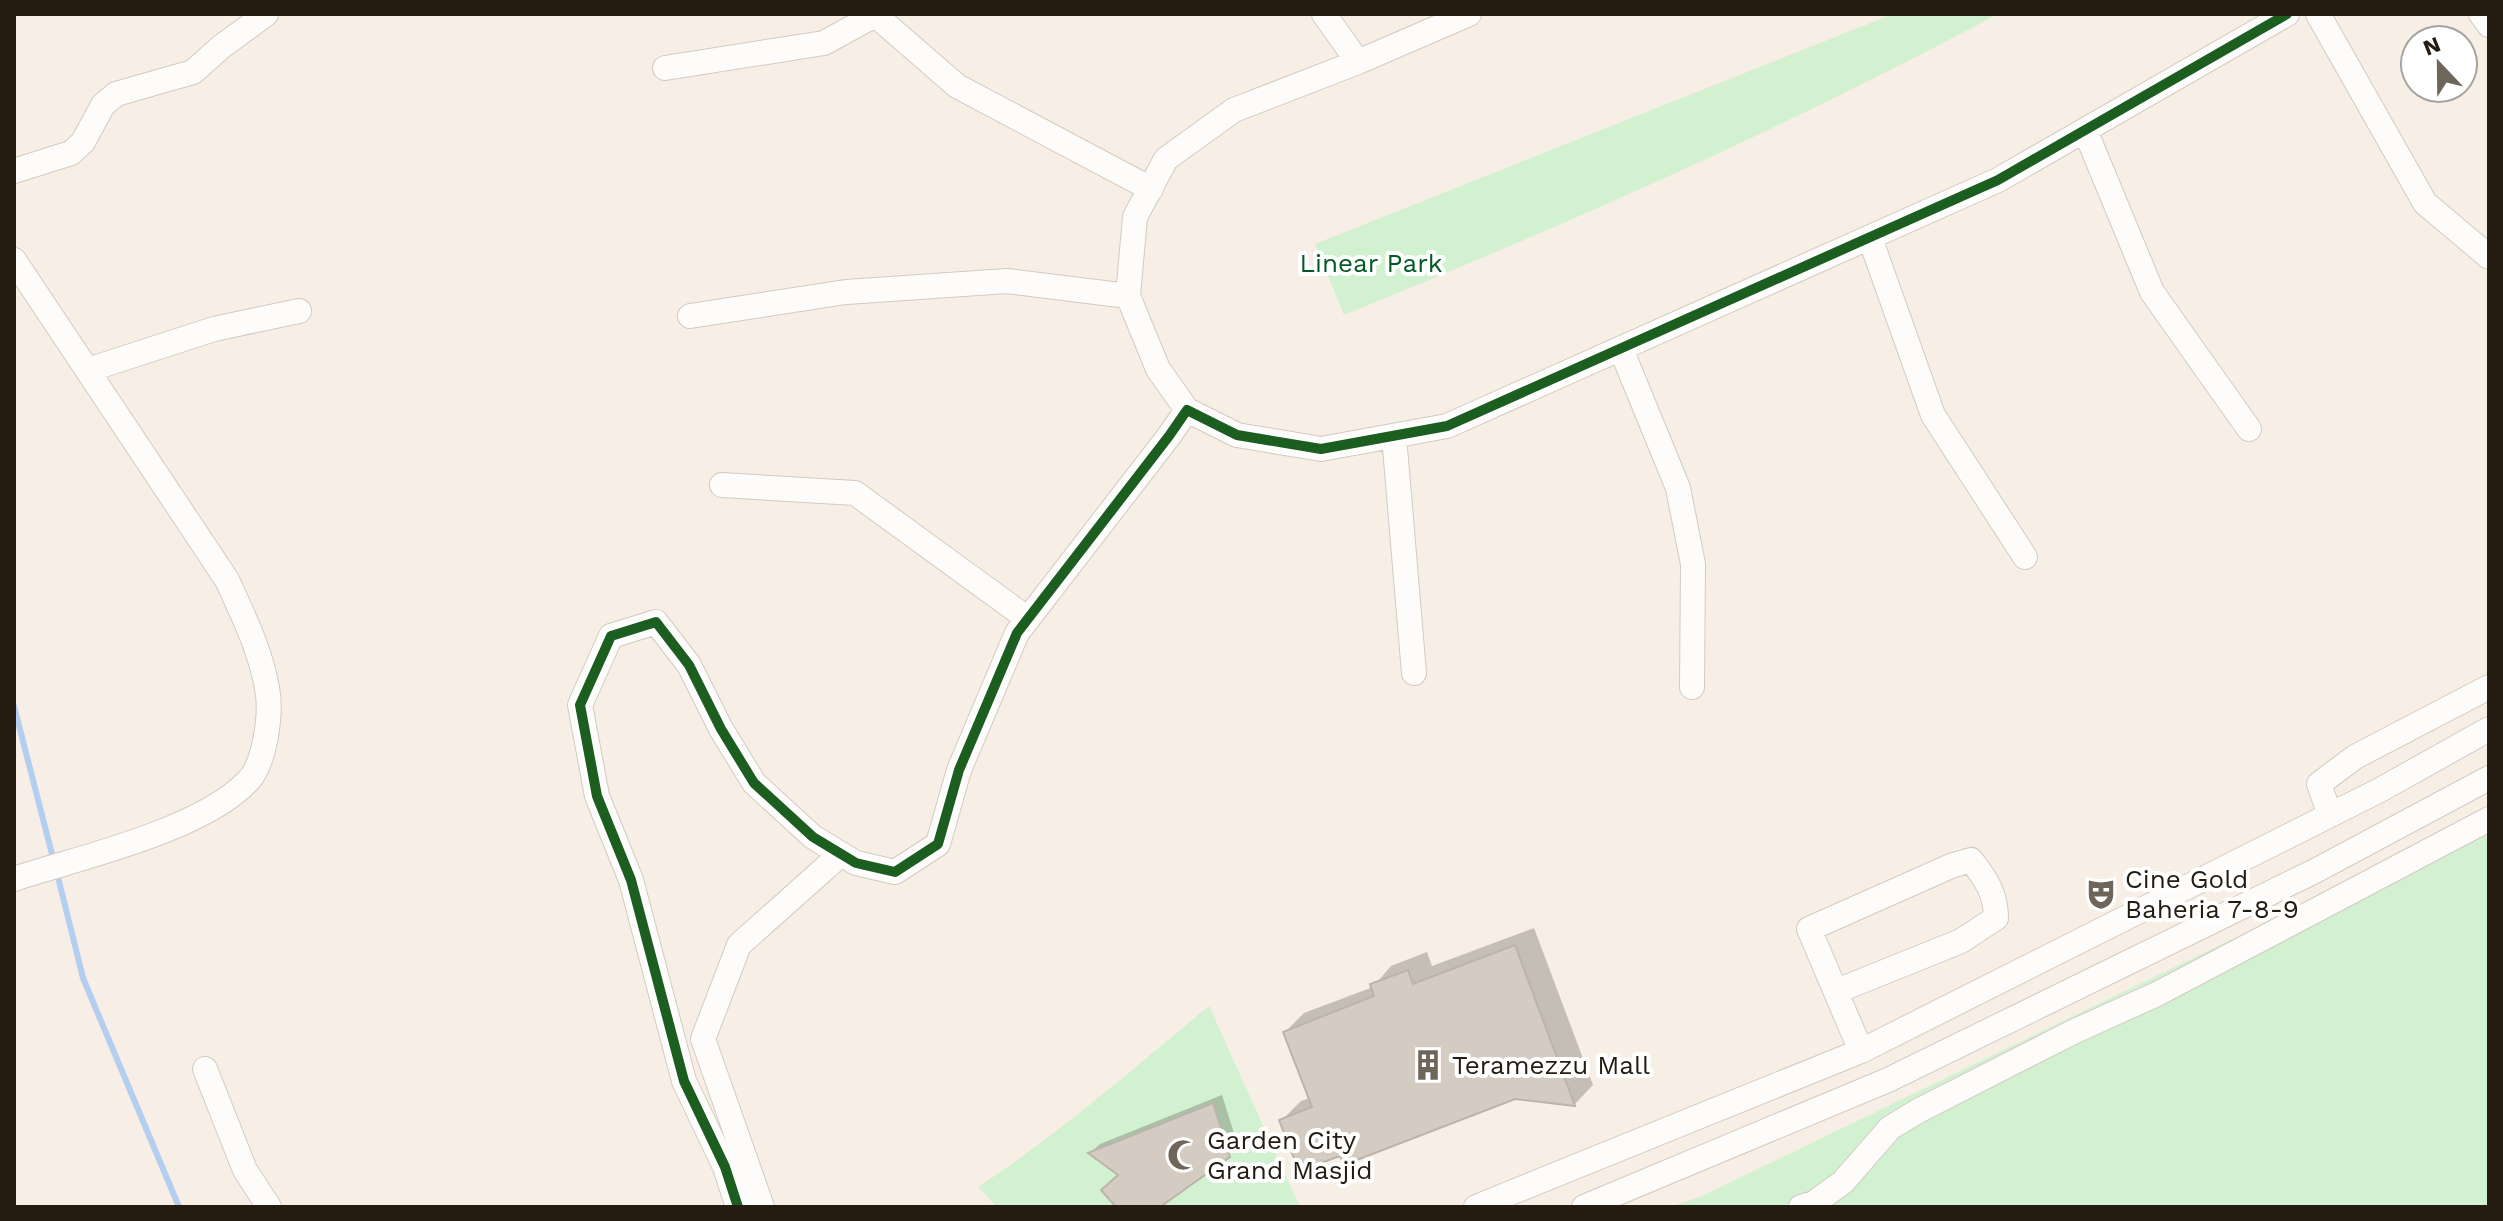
<svg xmlns="http://www.w3.org/2000/svg" width="2503" height="1221" viewBox="0 0 2503 1221" font-family="'Work Sans',sans-serif">
<style>
.green{fill:#d2f1d0}
.shadow{fill:#0003}
.lines{fill:none;stroke-linecap:round;stroke-linejoin:round}
.stream{stroke:#b4cef0;stroke-width:6}
.building{fill:#d4cbc2;stroke:#bcb4ab;stroke-width:2}
.minor-casing{stroke:#d3cac1;stroke-width:26}
.minor{stroke:#fefcfb;stroke-width:24}
.cycleway-casing{stroke:#fff;stroke-width:15}
.cycleway{stroke:#1b5e20;stroke-width:10}
.labels{text-anchor:middle;stroke-width:8;stroke-linejoin:round;paint-order:stroke}
.park-label{font-size:26px;fill:#035925;stroke:#fff}
.poi-label{font-size:26px;fill:#241b11;stroke:#fff;text-anchor:start}
</style>
<rect width="100%" height="100%" fill="#f7eee5"/>
<path class="green" d="M1893,14H1998C1787,127 1566,225 1344,315L1315,244Z
M2489,808V1207H1670L1702,1196L2406,855Z
M1209,1006L1300,1207H997L978,1187C1060,1133 1133,1069 1209,1006Z"/>
<path class="shadow" d="M1534,928L1593,1085L1575,1104L1515,1097L1341,1153L1282,1120L1301,1101L1310,1098L1285,1032L1304,1013L1373,987L1391,966L1427,952L1432,966Z
M1222,1095L1238,1146L1157,1207H1119L1120,1174L1091,1152L1100,1144Z"/>
<g class="lines">
<path class="stream" d="M14,706L54,862
M57,873L83,978L179,1207"/>
</g>
<path class="building" d="M1515,945L1575,1106L1515,1099L1344,1165L1340,1156L1299,1171L1279,1120L1312,1107L1283,1032L1374,996L1370,984L1408,970L1413,984Z
M1213,1103L1230,1157L1160,1207H1116L1101,1190L1118,1175L1088,1153Z"/>
<g class="lines">
<defs>
<path id="minor" d="M874,14L957,86L1151,189
M1324,14L1358,62
M2318,14L2425,203L2489,257
M2481,14L2489,25
M665,68L824,43L875,15
M2085,130L2152,292L2249,429
M14,171L71,153L83,142L103,105L116,94L193,72L221,47L266,14
M1870,238L1933,415L2025,557
M14,260L227,580C243,615 260,649 267,688C272,712 265,764 248,781C200,831 81,857 14,879
M690,316L846,292L1007,281L1128,296
M1621,349L1678,488L1693,564L1692,687
M88,370L214,329L299,311
M1187,410L1158,369L1128,296L1135,217L1166,159L1234,110L1358,62L1469,14
M1394,436L1414,673
M722,485L855,493L1028,619
M2330,815L2319,784L2355,757L2489,687
M1837,991L1961,941L1996,918C1996,894 1986,879 1971,860L1951,866L1809,929L1861,1051
M205,1069L245,1170L269,1207
M738,1207L725,1167L684,1081L631,880L597,796L580,705L611,636L656,622L689,665L721,729L754,783L813,837L856,863L895,872L938,844L959,770L1017,633L1169,436L1187,410L1237,435L1321,449L1447,426L1998,180L2287,14
M762,1207L703,1039L739,945L841,854
M1476,1207L1861,1051L2380,790L2489,729
M1584,1207L1888,1080L2315,871L2489,778
M1801,1207L1814,1203L1843,1182L1890,1128L1918,1111L2073,1032L2157,994L2489,819"/>
</defs>
<use href="#minor" class="minor-casing"/>
<use href="#minor" class="minor"/>
<defs>
<path id="cycleway" d="M738,1207L725,1167L684,1081L631,880L597,796L580,705L611,636L656,622L689,665L721,729L754,783L813,837L856,863L895,872L938,844L959,770L1017,633L1169,436L1187,410L1237,435L1321,449L1447,426L1998,180L2287,14"/>
</defs>
<use href="#cycleway" class="cycleway-casing"/>
<use href="#cycleway" class="cycleway"/>
</g>
<defs>
<symbol id="theatre-bare" viewBox="-9 -9 18 18"><path d="M-5-5.5Q0-4 5-5.5V0Q5 5 0 6Q-5 5-5 0ZM-3.3-2.5H-1v1.5H-3.3ZM1-2.5H3.3v1.5H1ZM-2.8 1Q0 5.5 2.8 1Z" fill="#6e655b" stroke="#fff" stroke-width="2.5" paint-order="stroke"/></symbol>
<symbol id="building-bare" viewBox="-9 -9 18 18"><path d="M-4-6H4V6H1V3H-1V6H-4ZM-2.5-4.3h1.7v1.8h-1.7ZM.8-4.3h1.7v1.8H.8ZM-2.5-1h1.7V.8h-1.7ZM.8-1h1.7V.8H.8Z" fill="#6e655b" stroke="#fff" stroke-width="2.5" paint-order="stroke"/></symbol>
<symbol id="mosque-bare" viewBox="-9 -9 18 18"><path d="M3.5-4.9A6 6 0 1 0 3.5 4.9A5 5 0 1 1 3.5-4.9Z" fill="#6e655b" stroke="#fff" stroke-width="2.5" paint-order="stroke"/></symbol>
</defs>
<g fill-rule="evenodd">
<use href="#theatre-bare" x="2079" y="872" width="44" height="44"/>
<use href="#building-bare" x="1406" y="1043" width="44" height="44"/>
<use href="#mosque-bare" x="1161" y="1133" width="44" height="44"/>
</g>
<g class="labels">
<g class="park-label">
<text x="1371" y="272">Linear Park</text>
</g>
<g class="poi-label">
<text x="2125" y="888">Cine Gold<tspan x="2125" dy="30">Baheria 7-8-9</tspan></text>
<text x="1452" y="1074">Teramezzu Mall</text>
<text x="1207" y="1149">Garden City<tspan x="1207" dy="30">Grand Masjid</tspan></text>
</g>
</g>
<rect width="2503" height="1221" fill="none" stroke="#241b11" stroke-width="32"/>
<g transform="translate(2439 64) rotate(338)"><circle r="38" fill="#ffffff" stroke="#a7a4a0" stroke-width="2"/>
<path d="M0-6L14 30L0 20L-14 30Z" fill="#6e655b"/>
<text y="-12" font-size="22" font-weight="bold" text-anchor="middle" fill="#241b11">N</text>
</g>
</svg>
